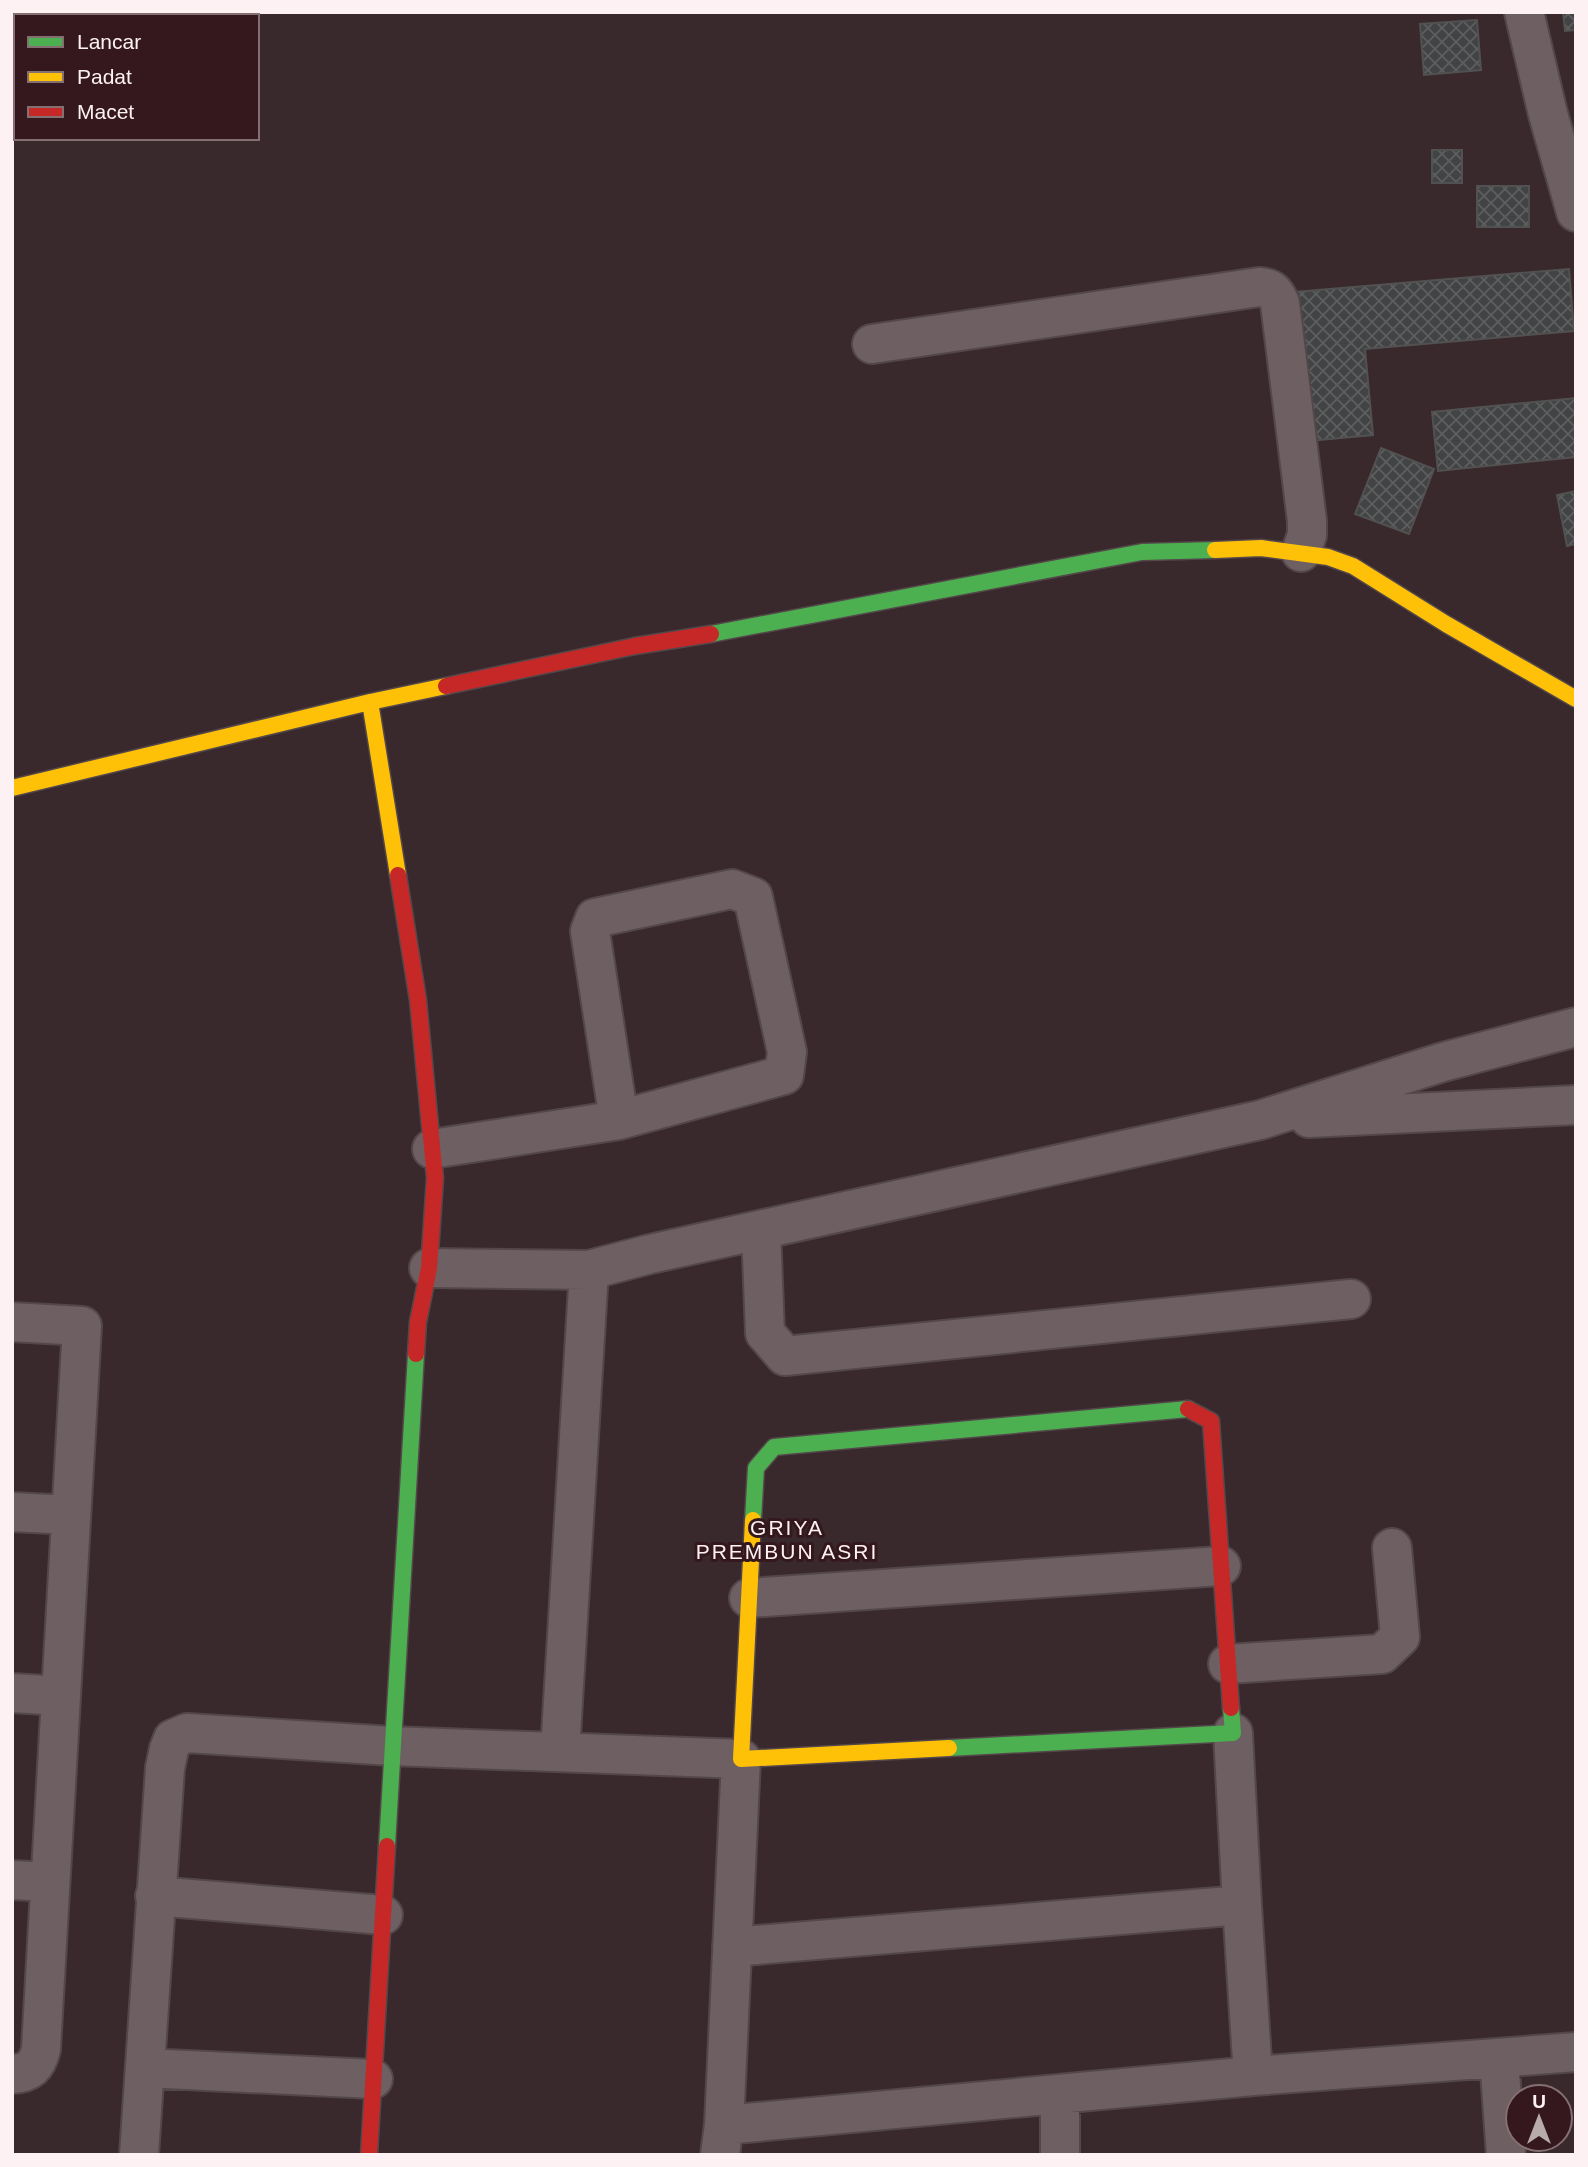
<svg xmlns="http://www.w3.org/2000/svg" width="1588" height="2167" viewBox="0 0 1588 2167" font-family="Arial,sans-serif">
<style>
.building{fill:url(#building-cross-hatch);stroke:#525151;stroke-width:2}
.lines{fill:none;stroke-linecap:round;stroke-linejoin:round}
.street-casing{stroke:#534749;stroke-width:42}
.fast-casing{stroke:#534749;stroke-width:19}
.slow-casing{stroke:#534749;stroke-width:19}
.jam-casing{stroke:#534749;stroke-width:19}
.street{stroke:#6d5f62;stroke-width:38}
.fast{stroke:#4caf50;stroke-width:16}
.slow{stroke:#ffc107;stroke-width:16}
.jam{stroke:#c62828;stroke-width:16}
.labels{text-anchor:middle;stroke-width:6;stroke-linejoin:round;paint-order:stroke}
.neighbourhood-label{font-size:21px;letter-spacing:2px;fill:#fdf1f3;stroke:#34181e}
</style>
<defs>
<pattern id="building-cross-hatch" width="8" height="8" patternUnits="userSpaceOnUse" patternTransform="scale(1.75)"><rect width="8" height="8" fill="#414344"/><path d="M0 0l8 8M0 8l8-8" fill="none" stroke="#5d5f5f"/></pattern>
</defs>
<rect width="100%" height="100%" fill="#39282c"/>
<path class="building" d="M1563,12H1576V30L1565,31Z
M1477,20L1481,70L1424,75L1420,24Z
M1432,150H1462V183H1432Z
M1477,186H1529V227H1477Z
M1569,269L1574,331L1365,349L1373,435L1309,441L1295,292Z
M1576,398V457L1438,471L1432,412Z
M1381,448L1434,469L1409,534L1355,514Z
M1576,491V544L1567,546L1557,495Z"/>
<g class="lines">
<defs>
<path id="street" d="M1524,12L1548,114L1576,212
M872,344L1259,287C1272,288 1275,292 1280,303L1307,521V535L1301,552
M1309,1118L1576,1105
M432,1149L619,1120L784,1075L787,1052L753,897L732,889L595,918L590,931L619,1120
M761,1230L765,1333L785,1356L1351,1299
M429,1268L589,1270L650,1254L1260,1120L1443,1062L1576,1027
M12,1322L82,1326L41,2049C37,2066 30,2073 12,2074
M12,1512L71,1515
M749,1598L1221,1566
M1228,1664L1382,1654L1400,1637L1392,1548
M12,1693L61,1696
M560,1752L589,1270
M12,1880L50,1882
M155,1896L383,1915
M732,1947L1242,1905L1233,1733
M1499,2058L1506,2155
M145,2068L373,2079
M1253,2076L1576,2052
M1060,2094V2155
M724,2125L1253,2076L1242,1905
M139,2155L165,1768L169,1749L173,1739L187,1733L392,1746L741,1759L724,2125L720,2155"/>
<path id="fast" d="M711,634L1142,552L1215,550
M753,1520L756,1468L774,1447L1188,1409
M949,1748L1233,1733L1231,1708
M387,1846L416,1354"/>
<path id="slow" d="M1215,550L1261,548L1328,557L1353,566L1446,624L1576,699
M370,702L398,875
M12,788L370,702L446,686
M753,1520L741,1759L949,1748"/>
<path id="jam" d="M446,686L635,646L711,634
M398,875L418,1000L435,1178L429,1268L418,1322L416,1354
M1188,1409L1211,1421L1231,1708
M369,2155L387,1846"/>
</defs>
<use href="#street" class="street-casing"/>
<use href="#fast" class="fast-casing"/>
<use href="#slow" class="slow-casing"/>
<use href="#jam" class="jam-casing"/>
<use href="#street" class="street"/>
<use href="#fast" class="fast"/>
<use href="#slow" class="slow"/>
<use href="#jam" class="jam"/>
</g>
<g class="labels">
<g class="neighbourhood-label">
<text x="787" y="1535">GRIYA<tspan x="787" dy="24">PREMBUN ASRI</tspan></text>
</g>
</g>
<rect width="1588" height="2167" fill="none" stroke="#fdf1f3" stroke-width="28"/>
<rect x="14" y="14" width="245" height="126" fill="#34181e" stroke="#846f73" stroke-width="2"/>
<rect x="28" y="37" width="35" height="10" fill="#4caf50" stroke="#846f73" stroke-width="2"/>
<text x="77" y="49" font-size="21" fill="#fdf1f3">Lancar</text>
<rect x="28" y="72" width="35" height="10" fill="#ffc107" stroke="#846f73" stroke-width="2"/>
<text x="77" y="84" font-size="21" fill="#fdf1f3">Padat</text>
<rect x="28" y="107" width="35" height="10" fill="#c62828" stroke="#846f73" stroke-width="2"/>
<text x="77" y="119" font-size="21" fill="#fdf1f3">Macet</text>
<g transform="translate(1539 2118)"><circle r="33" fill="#34181e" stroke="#846f73" stroke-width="2"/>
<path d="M0-5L12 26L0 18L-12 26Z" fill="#b8abad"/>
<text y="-10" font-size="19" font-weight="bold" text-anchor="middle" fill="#fdf1f3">U</text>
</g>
</svg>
